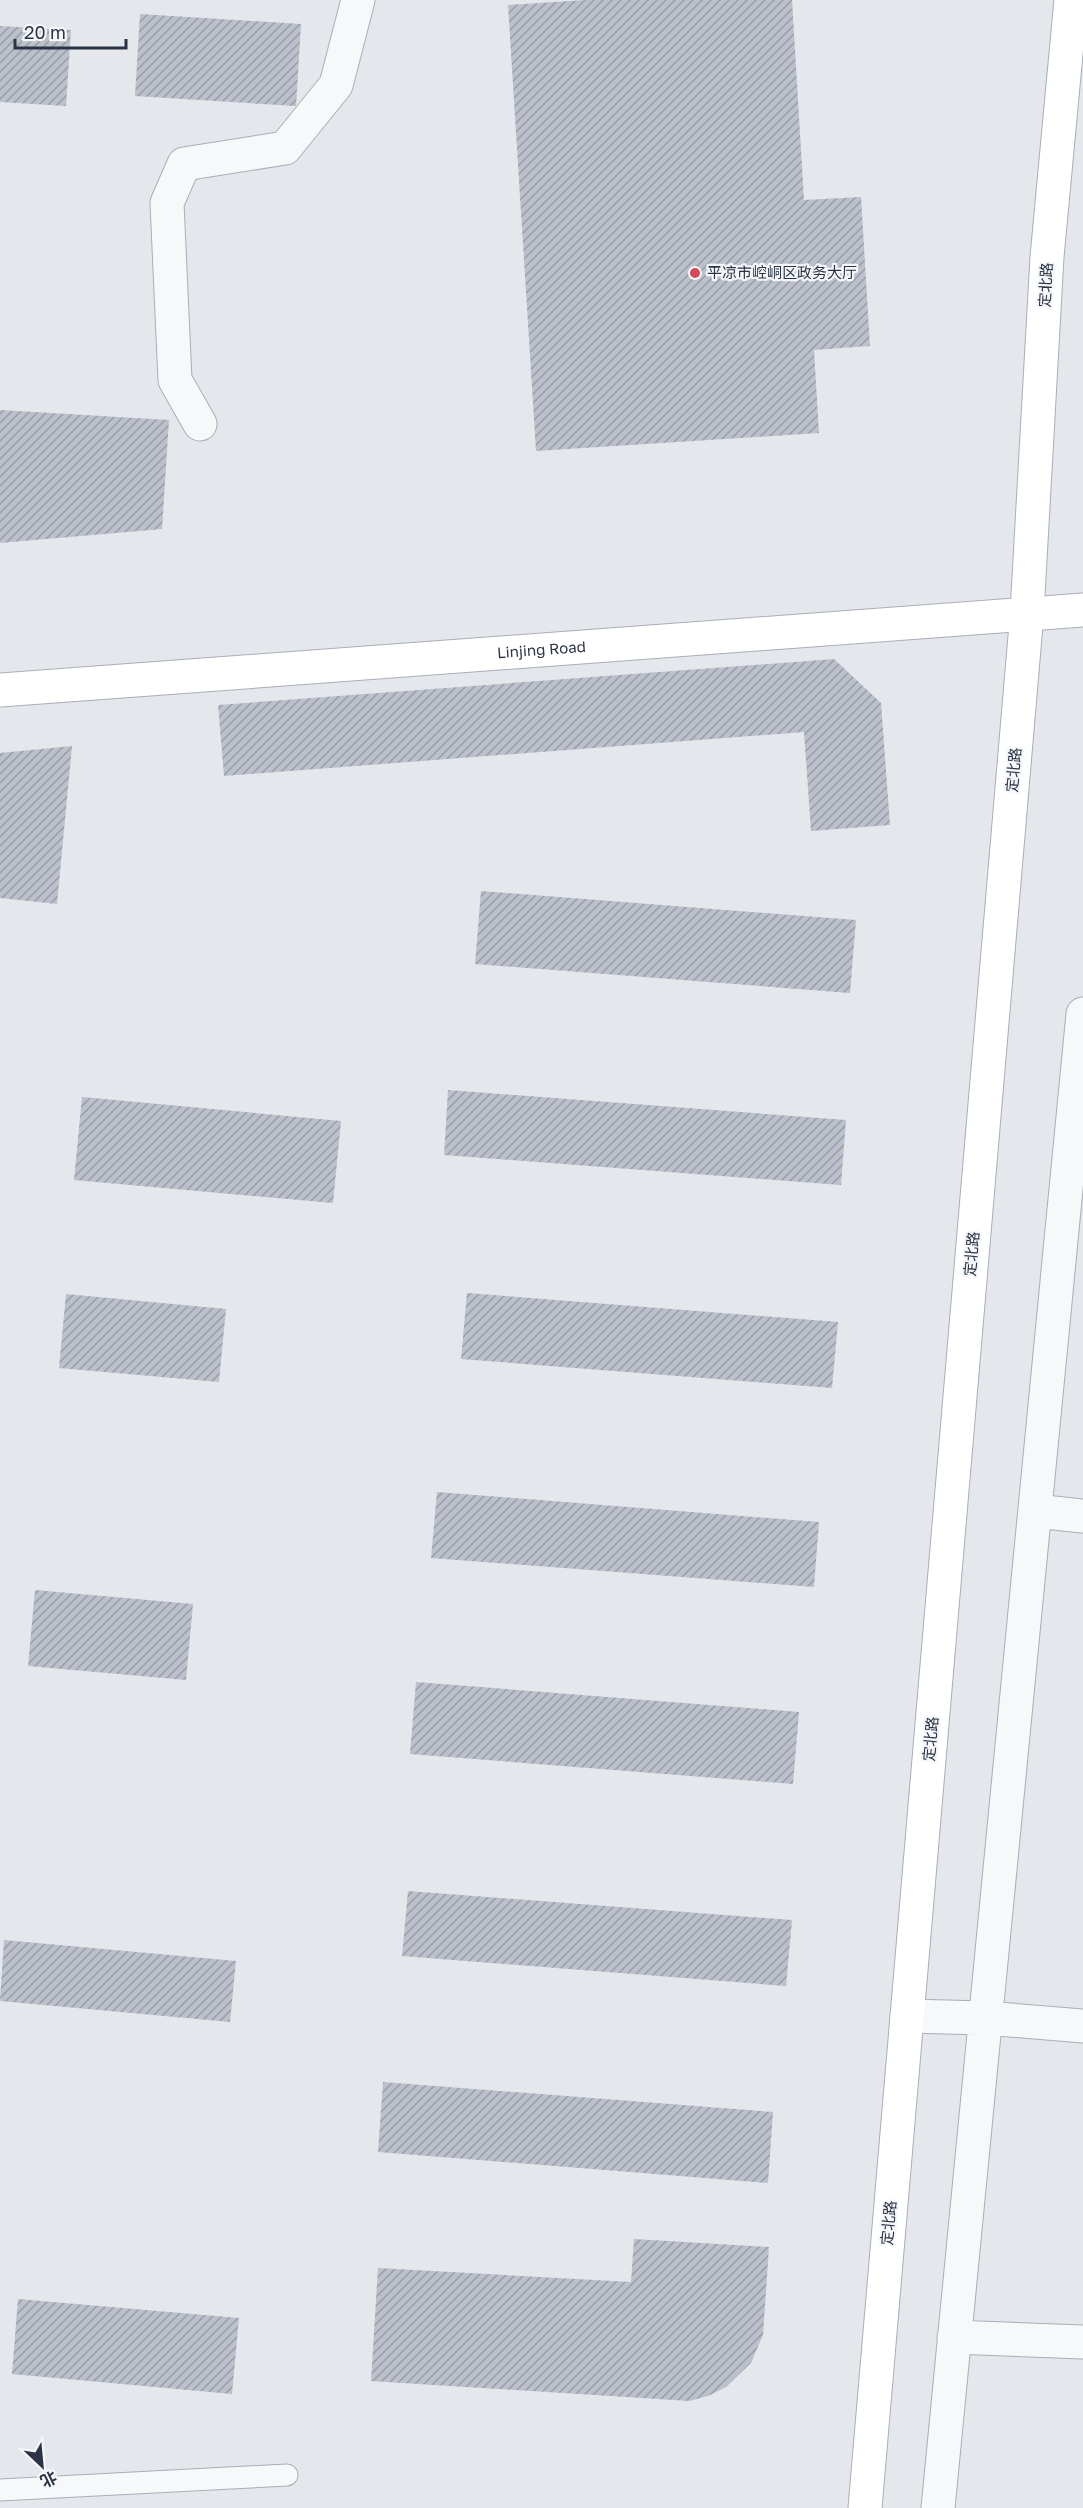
<svg xmlns="http://www.w3.org/2000/svg" width="1083" height="2508" viewBox="0 0 1083 2508" font-family="'Golos Text','Noto Sans SC',sans-serif">
<style>
.building{fill:url(#building-hatch)}
.lines{fill:none;stroke-linecap:round;stroke-linejoin:round}
.lane-casing{stroke:#a9aeb7;stroke-width:23}
.street-casing{stroke:#a9aeb7;stroke-width:35}
.secondary-casing{stroke:#a9aeb7;stroke-width:35}
.lane{stroke:#f7f8fa;stroke-width:21}
.street{stroke:#f7f8fa;stroke-width:33}
.secondary{stroke:#fff;stroke-width:33}
.poi-dot{fill:#d1495b;stroke:#f4f6f9;stroke-width:2}
.labels{text-anchor:middle;stroke-width:4.5;stroke-linejoin:round;paint-order:stroke}
.poi-label{font-size:15px;fill:#2b3445;stroke:#f4f6f9;text-anchor:start}
.street-label{font-size:15px;fill:#2b3445;stroke:#f4f6f9}
</style>
<defs>
<pattern id="building-hatch" width="6" height="6" patternUnits="userSpaceOnUse" patternTransform="scale(1.5)"><rect width="6" height="6" fill="#bbc0ca"/><path d="M-1 1l2-2M0 6l6-6M5 7l2-2" fill="none" stroke="#989da6"/></pattern>
</defs>
<rect width="100%" height="100%" fill="#e4e7ec"/>
<path class="building" d="M585,0H792L804,200L861,197L870,346L814,350L819,433L536,451L508,5Z
M140,14L301,24L296,106L135,96Z
M0,26L71,30L66,106L0,102Z
M0,410L169,420L162,529L0,543Z
M834,659L881,703L890,825L811,831L804,732L224,776L218,705Z
M72,746L57,904L0,898V753Z
M481,891L856,920L850,993L475,964Z
M448,1090L846,1120L841,1185L444,1155Z
M82,1097L341,1121L333,1203L74,1180Z
M467,1293L838,1322L832,1388L461,1359Z
M66,1294L226,1309L219,1382L59,1368Z
M437,1492L819,1522L814,1587L431,1558Z
M35,1590L193,1604L186,1680L28,1666Z
M416,1682L799,1712L793,1784L410,1754Z
M408,1891L792,1920L786,1986L402,1956Z
M4,1940L236,1961L230,2022L0,2001Z
M383,2082L773,2112L768,2183L378,2152Z
M634,2239L769,2247L763,2335L751,2363L726,2387L708,2396L689,2401L371,2381L378,2268L631,2282Z
M18,2299L239,2318L232,2394L12,2374Z"/>
<g class="lines">
<defs>
<path id="lane" d="M0,2490L287,2475"/>
<path id="street" d="M200,424L175,380L167,203L184,164L285,148L336,85L358,0
M1035,1511L1083,1516
M907,2016L986,2018L1083,2026
M954,2337L1083,2342
M938,2508L1083,1014"/>
<g id="secondary">
<path id="s1" d="M0,690L1083,610"/>
<path d="M865,2508L1027,613L1047,257L1071,0"/>
</g>
</defs>
<use href="#lane" class="lane-casing"/>
<use href="#street" class="street-casing"/>
<use href="#secondary" class="secondary-casing"/>
<use href="#lane" class="lane"/>
<use href="#street" class="street"/>
<use href="#secondary" class="secondary"/>
</g>
<circle class="poi-dot" cx="695" cy="273" r="6"/>
<g class="labels">
<g class="poi-label">
<text x="707" y="278">平凉市崆峒区政务大厅</text>
</g>
<g class="street-label">
<text transform="translate(1046 285) rotate(-87)" y="5">定北路</text>
<text dy="5" stroke="none"><textPath href="#s1" startOffset="543">Linjing Road</textPath></text>
<text transform="translate(1014 770) rotate(-85)" y="5">定北路</text>
<text transform="translate(972 1254) rotate(-85)" y="5">定北路</text>
<text transform="translate(931 1739) rotate(-85)" y="5">定北路</text>
<text transform="translate(889 2223) rotate(-85)" y="5">定北路</text>
</g>
</g>
<g transform="translate(42 2466) rotate(154)" stroke="#f4f6f9" stroke-width="4.5" paint-order="stroke">
<path d="M0-4.5L10 22L0 15L-10 22Z" fill="#2b3445"/>
<text y="-9" font-size="16" font-weight="bold" text-anchor="middle" fill="#2b3445">北</text>
</g>
<path d="M15 39v9h111v-9" fill="none" stroke="#2b3445" stroke-width="3"/>
<text x="24" y="39" font-size="18" fill="#2b3445" stroke="#f4f6f9" stroke-width="4.5" paint-order="stroke">20 m</text>
</svg>
